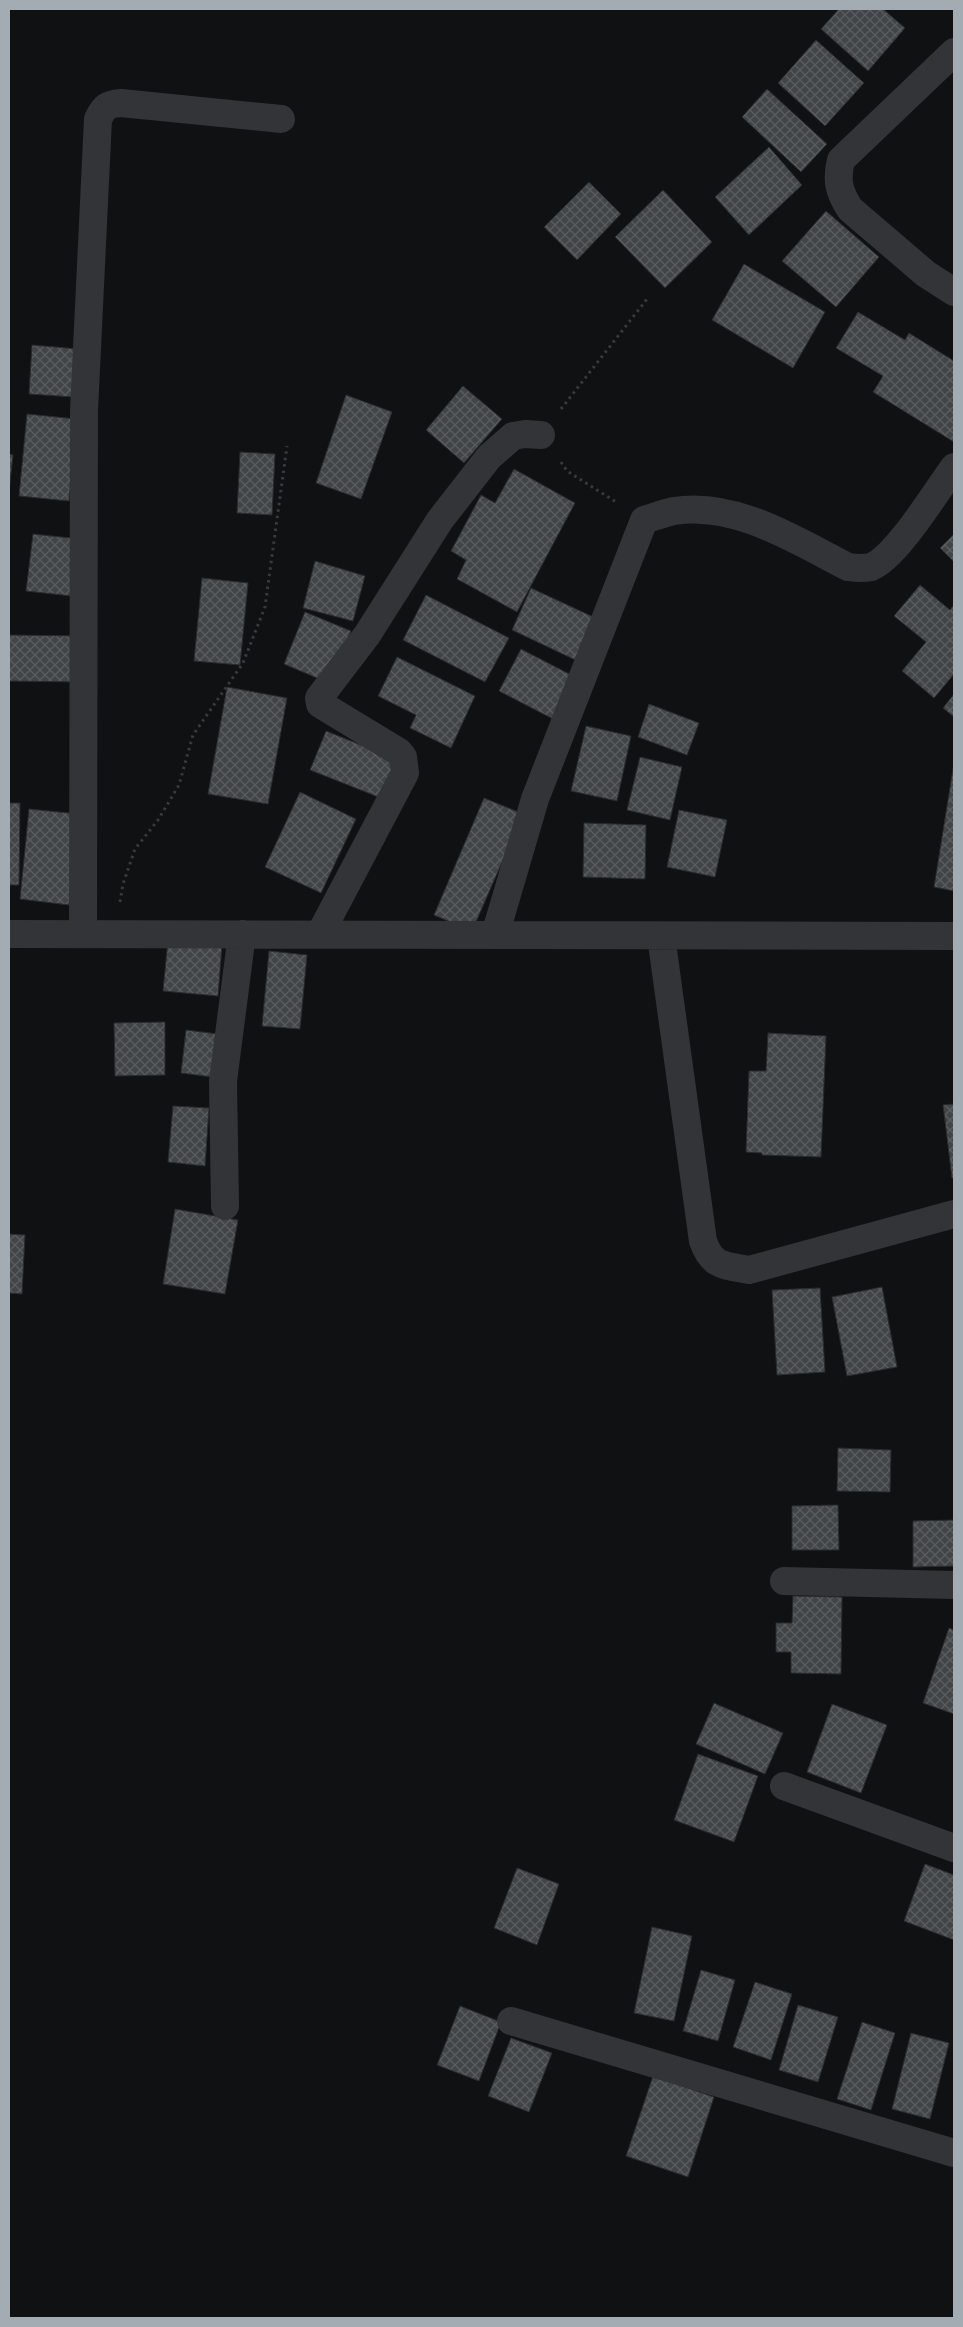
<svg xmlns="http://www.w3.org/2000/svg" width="963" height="2327" viewBox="0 0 963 2327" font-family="Ubuntu,sans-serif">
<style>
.building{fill:url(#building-cross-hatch);stroke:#2a2b2e}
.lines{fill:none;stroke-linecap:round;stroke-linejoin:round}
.path{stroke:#383b3d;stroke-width:3;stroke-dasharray:2.5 4;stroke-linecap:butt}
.minor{stroke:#323437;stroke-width:28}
</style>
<defs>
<pattern id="building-cross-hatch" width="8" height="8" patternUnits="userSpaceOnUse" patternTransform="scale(1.25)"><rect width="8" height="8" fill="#414548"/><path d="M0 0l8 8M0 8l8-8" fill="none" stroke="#595d60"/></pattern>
</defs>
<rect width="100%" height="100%" fill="#101112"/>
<path class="building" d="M839,9H883L905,28L868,71L821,29Z
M816,40L864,83L825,126L778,83Z
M767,89L827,144L801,172L742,117Z
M769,147L802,185L749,235L715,197Z
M589,182L621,214L577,260L544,227Z
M663,190L712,242L665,288L615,237Z
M826,211L879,257L836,307L782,261Z
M744,264L825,312L793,368L712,320Z
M858,312L905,340L909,333L954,361V442L873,392L883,376L836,348Z
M32,345L78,349L74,397L29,394Z
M463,386L502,419L464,463L426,430Z
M346,395L392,412L361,499L316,483Z
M27,414L76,419L69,501L19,496Z
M240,452L275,454L272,515L237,513Z
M9,454L13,455L9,492Z
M514,469L575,503L517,612L457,579L466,560L451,551L481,495L495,503Z
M33,534L80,539L72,596L26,591Z
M954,534V562L940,548Z
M315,561L365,576L353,621L303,608Z
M202,578L248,583L240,665L194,661Z
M920,585L950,610L954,605V674L934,698L902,671L926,642L894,616Z
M531,588L604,622L584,664L512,630Z
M426,595L509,638L485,682L403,640Z
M305,612L351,631L329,683L284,664Z
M9,635L82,636L81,682L9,681Z
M521,649L577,678L555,720L499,691Z
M397,657L475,696L451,748L410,728L416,715L378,696Z
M227,687L287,698L268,804L208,794Z
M954,694V717L943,708Z
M649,704L699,723L687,755L638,737Z
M586,726L631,736L617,801L571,791Z
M326,731L396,759L381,798L310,770Z
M640,757L682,767L670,820L627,810Z
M954,763V891L934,887Z
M300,792L356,819L321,893L265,867Z
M484,798L523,814L472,931L434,915Z
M9,803H20L19,885H9Z
M29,809L78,814L69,905L20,899Z
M679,810L727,820L715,877L667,867Z
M584,823L646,825L645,879L583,877Z
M168,940L222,945L218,996L163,991Z
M269,951L307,955L300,1029L262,1026Z
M165,1022V1075L115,1076L114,1023Z
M186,1030L218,1034L213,1077L181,1073Z
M768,1033L826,1036L821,1157L762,1155V1153L746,1152L749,1071H766Z
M954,1104V1178H952L943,1105Z
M173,1106L209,1108L205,1166L168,1162Z
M175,1209L238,1220L225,1294L163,1284Z
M9,1234L25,1235L22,1294L9,1293Z
M882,1287L897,1367L847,1376L832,1297Z
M820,1288L825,1372L777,1375L772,1290Z
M838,1448L891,1450L890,1492L837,1491Z
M838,1505L839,1550H792V1506Z
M954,1520V1566L913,1567V1521Z
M793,1596L842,1597L841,1674L791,1673V1652H776V1623H792Z
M949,1628L954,1630V1714L923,1703Z
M714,1703L783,1733L765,1774L696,1744Z
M832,1704L887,1725L861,1793L807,1772Z
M698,1754L758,1776L734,1842L674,1820Z
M925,1864L954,1875V1940L904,1921Z
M517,1868L559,1884L537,1945L494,1928Z
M652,1927L692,1936L674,2021L634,2013Z
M701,1970L735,1980L718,2041L683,2031Z
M755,1982L792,1994L771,2060L733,2047Z
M798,2005L838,2017L818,2082L779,2070Z
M460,2006L501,2022L479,2081L437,2065Z
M862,2022L895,2033L871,2110L837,2099Z
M911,2033L949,2043L930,2119L892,2109Z
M511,2038L552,2053L529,2112L488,2096Z
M653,2076L714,2097L688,2177L626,2156Z"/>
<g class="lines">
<path class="path" d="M561,409L647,299
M561,462L567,471L616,502
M120,902L123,884L135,849L158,820L179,785L193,735L243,663L265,607L287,446"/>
<path class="minor" d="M954,52L841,160C836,181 839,192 850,209L926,274L954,292
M9,934L954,936
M83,934L84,411L98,119C104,107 107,104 121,103L281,119
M320,934L405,773L403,757L399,752L320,704L319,698L367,635L440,520L489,457L513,436L525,434L541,435
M495,935L535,799L644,520C654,517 664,513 674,511C735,501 795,540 848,567C856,568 862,569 871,567C896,558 937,490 954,467
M661,936L703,1241C712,1267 724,1265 749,1270L954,1214
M225,1206L223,1081L242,934
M784,1581L954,1585
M784,1786L954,1848
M511,2021L954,2153"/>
</g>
<rect width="963" height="2327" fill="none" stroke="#a2acb2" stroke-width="20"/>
</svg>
